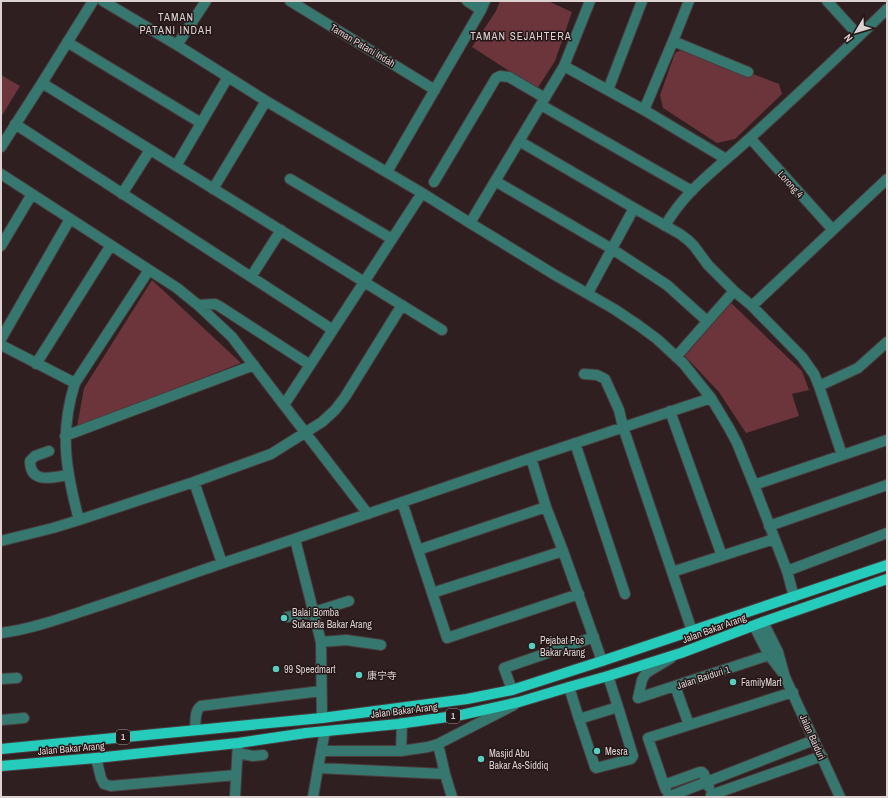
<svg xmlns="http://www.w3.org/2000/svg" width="888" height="798" viewBox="0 0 888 798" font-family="'Archivo Narrow','Noto Sans SC',sans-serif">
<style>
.green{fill:#6b353b}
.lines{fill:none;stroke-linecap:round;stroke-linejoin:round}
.minor-casing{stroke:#4b3c3c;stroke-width:12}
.major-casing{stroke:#4b3c3c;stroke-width:12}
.minor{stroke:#36786f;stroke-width:10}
.major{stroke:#25ccbc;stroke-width:10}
.poi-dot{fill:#58cec0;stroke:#251617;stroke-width:1.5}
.labels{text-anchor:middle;stroke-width:3;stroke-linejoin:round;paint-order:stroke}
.shield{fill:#251617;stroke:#a59a9a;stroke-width:1}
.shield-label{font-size:9px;font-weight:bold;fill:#dcd2d2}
.street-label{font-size:10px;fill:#dcd2d2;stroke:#251617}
.poi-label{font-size:10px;fill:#dcd2d2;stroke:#251617;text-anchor:start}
.neighbourhood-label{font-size:11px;letter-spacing:1px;fill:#dcd2d2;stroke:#251617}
</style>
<rect width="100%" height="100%" fill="#2f1f20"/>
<path class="green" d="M500,1H548L572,12L555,61L537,89L472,47L496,11Z
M685,48L779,84L782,94L735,139L717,143L663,108L660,95L675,53Z
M1,75L20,86L1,117Z
M152,280L241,363L77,427L84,388Z
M731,303L802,371L809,390L792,394L799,416L746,433L719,392L685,356Z"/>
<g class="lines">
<defs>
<path id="minor" d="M103,1L177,45L266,101L422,193L470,223L555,275L614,309L638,325L657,339L683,363L711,398L729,428L737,443L754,485L787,571L794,597
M290,1L435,90
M467,1L481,10
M827,1L859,36
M673,41L748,72
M67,42L201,123
M177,45L206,1
M564,66L644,110L726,159
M42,83L442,330
M608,90L642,1
M541,105L692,191
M644,110L673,41L689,1
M15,124L333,330
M750,138L833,230
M519,141L634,208L680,234L688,240L694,246L708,265L734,291L752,306L802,357L814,374L819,386L842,455
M1,147L42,83L93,1
M176,166L228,77
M387,172L481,10L485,1
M1,174L177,288L198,305L232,337L284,405L368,514
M290,179L392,239
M495,181L612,249L667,285L707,321
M434,182L496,78L500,76L509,77L545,98
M213,189L266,101
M122,194L150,150
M470,223L564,66L590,1
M665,226C685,190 720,166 749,139C796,96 842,53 887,9
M1,246L32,194
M251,277L281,230
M588,293L634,208
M198,305L215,304L219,306L310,365
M752,306L887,179
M1,339L70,219
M1,345L75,383
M676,357L734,291
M36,364L111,245
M584,374L597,375L605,379L619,410L623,427L692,631
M819,386L858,368L887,342
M284,405L422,193
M670,411L722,556
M65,436L254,365
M575,443L625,594
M49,451L35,456L30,461C30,485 54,477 68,475
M531,458L546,507L563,551L602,661
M194,482L222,563
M754,485L887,440
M402,502L447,638L579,594
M79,520C66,471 59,433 75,383L149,270
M769,526L887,485
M295,539L321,642L322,718
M1,541L53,528L79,520L194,482L271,454L322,422L335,410L345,397L402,305
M418,550L546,507
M787,571L887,533
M672,572L774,539
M432,593L563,551
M287,617L314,612L349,601
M763,622L778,652L785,677L840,797
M754,626L769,655L782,672
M1,633C32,629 62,618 92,608C148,590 203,569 259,551L531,458L711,398
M321,642L346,640L381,645
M1,679L17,678
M675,686L689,725
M569,687L579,719L618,707L608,676
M512,690L504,668L594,637
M638,698L769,655
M638,698L642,680L646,673L671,658
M579,719L595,767L596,768L631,759L633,756L618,707
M1,720L24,718
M195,730C196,721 194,711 201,706L321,691
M325,731L318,768L445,774
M321,751H401L428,747L438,744
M401,751L402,723
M238,753L253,756L263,755
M96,758L101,778L104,784L111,786L236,775
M664,785L648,738L793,692
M666,790L664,785L700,772H702L704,774L709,787
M711,795L822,756
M235,797L238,743
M313,797L318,768
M452,797L445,774L438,744L514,705
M668,797L814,740"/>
<path id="major" d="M1,749L322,718L467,699L512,690L602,661L887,565
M1,766L96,758L238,743L306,733L398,724L461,715L519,702L569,687L608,676L681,653L763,622L887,579"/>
</defs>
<use href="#minor" class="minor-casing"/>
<use href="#major" class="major-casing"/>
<use href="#minor" class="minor"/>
<use href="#major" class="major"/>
</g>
<g class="poi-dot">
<circle cx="284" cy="618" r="4"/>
<circle cx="532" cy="646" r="4"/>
<circle cx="276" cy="669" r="4"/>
<circle cx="359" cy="675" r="4"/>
<circle cx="733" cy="682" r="4"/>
<circle cx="597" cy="751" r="4"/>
<circle cx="481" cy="759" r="4"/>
</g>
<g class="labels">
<g class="shield">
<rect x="446" y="709" width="14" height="14" rx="3"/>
<rect x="116" y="730" width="14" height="14" rx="3"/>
</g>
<g class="shield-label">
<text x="453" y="719">1</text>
<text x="123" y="740">1</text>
</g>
<g class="street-label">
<text transform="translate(363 45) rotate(31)" y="4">Taman Patani Indah</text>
<text transform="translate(791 184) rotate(48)" y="4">Lorong 4</text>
<text transform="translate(714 628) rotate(-20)" y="4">Jalan Bakar Arang</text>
<text transform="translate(703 677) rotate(-18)" y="4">Jalan Baiduri 1</text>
<text transform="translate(404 710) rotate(-7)" y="4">Jalan Bakar Arang</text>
<text transform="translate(813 737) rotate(66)" y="4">Jalan Baiduri</text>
<text transform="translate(71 748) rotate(-5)" y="4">Jalan Bakar Arang</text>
</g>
<g class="poi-label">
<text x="292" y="616">Balai Bomba<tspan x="292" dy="12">Sukarela Bakar Arang</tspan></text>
<text x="540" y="644">Pejabat Pos<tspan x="540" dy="12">Bakar Arang</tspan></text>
<text x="284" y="673">99 Speedmart</text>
<text x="367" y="679">康宁寺</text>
<text x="741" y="686">FamilyMart</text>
<text x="605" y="755">Mesra</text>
<text x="489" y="757">Masjid Abu<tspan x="489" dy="12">Bakar As-Siddiq</tspan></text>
</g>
<g class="neighbourhood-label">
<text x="176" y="21">TAMAN<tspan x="176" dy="13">PATANI INDAH</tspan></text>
<text x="521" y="40">TAMAN SEJAHTERA</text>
</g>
</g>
<rect width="888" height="798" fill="none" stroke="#dcd2d2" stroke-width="4"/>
<g transform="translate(856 32) rotate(232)" stroke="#251617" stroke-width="3" paint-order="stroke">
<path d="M0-3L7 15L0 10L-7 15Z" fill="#dcd2d2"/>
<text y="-6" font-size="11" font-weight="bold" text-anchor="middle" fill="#dcd2d2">N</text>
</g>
</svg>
